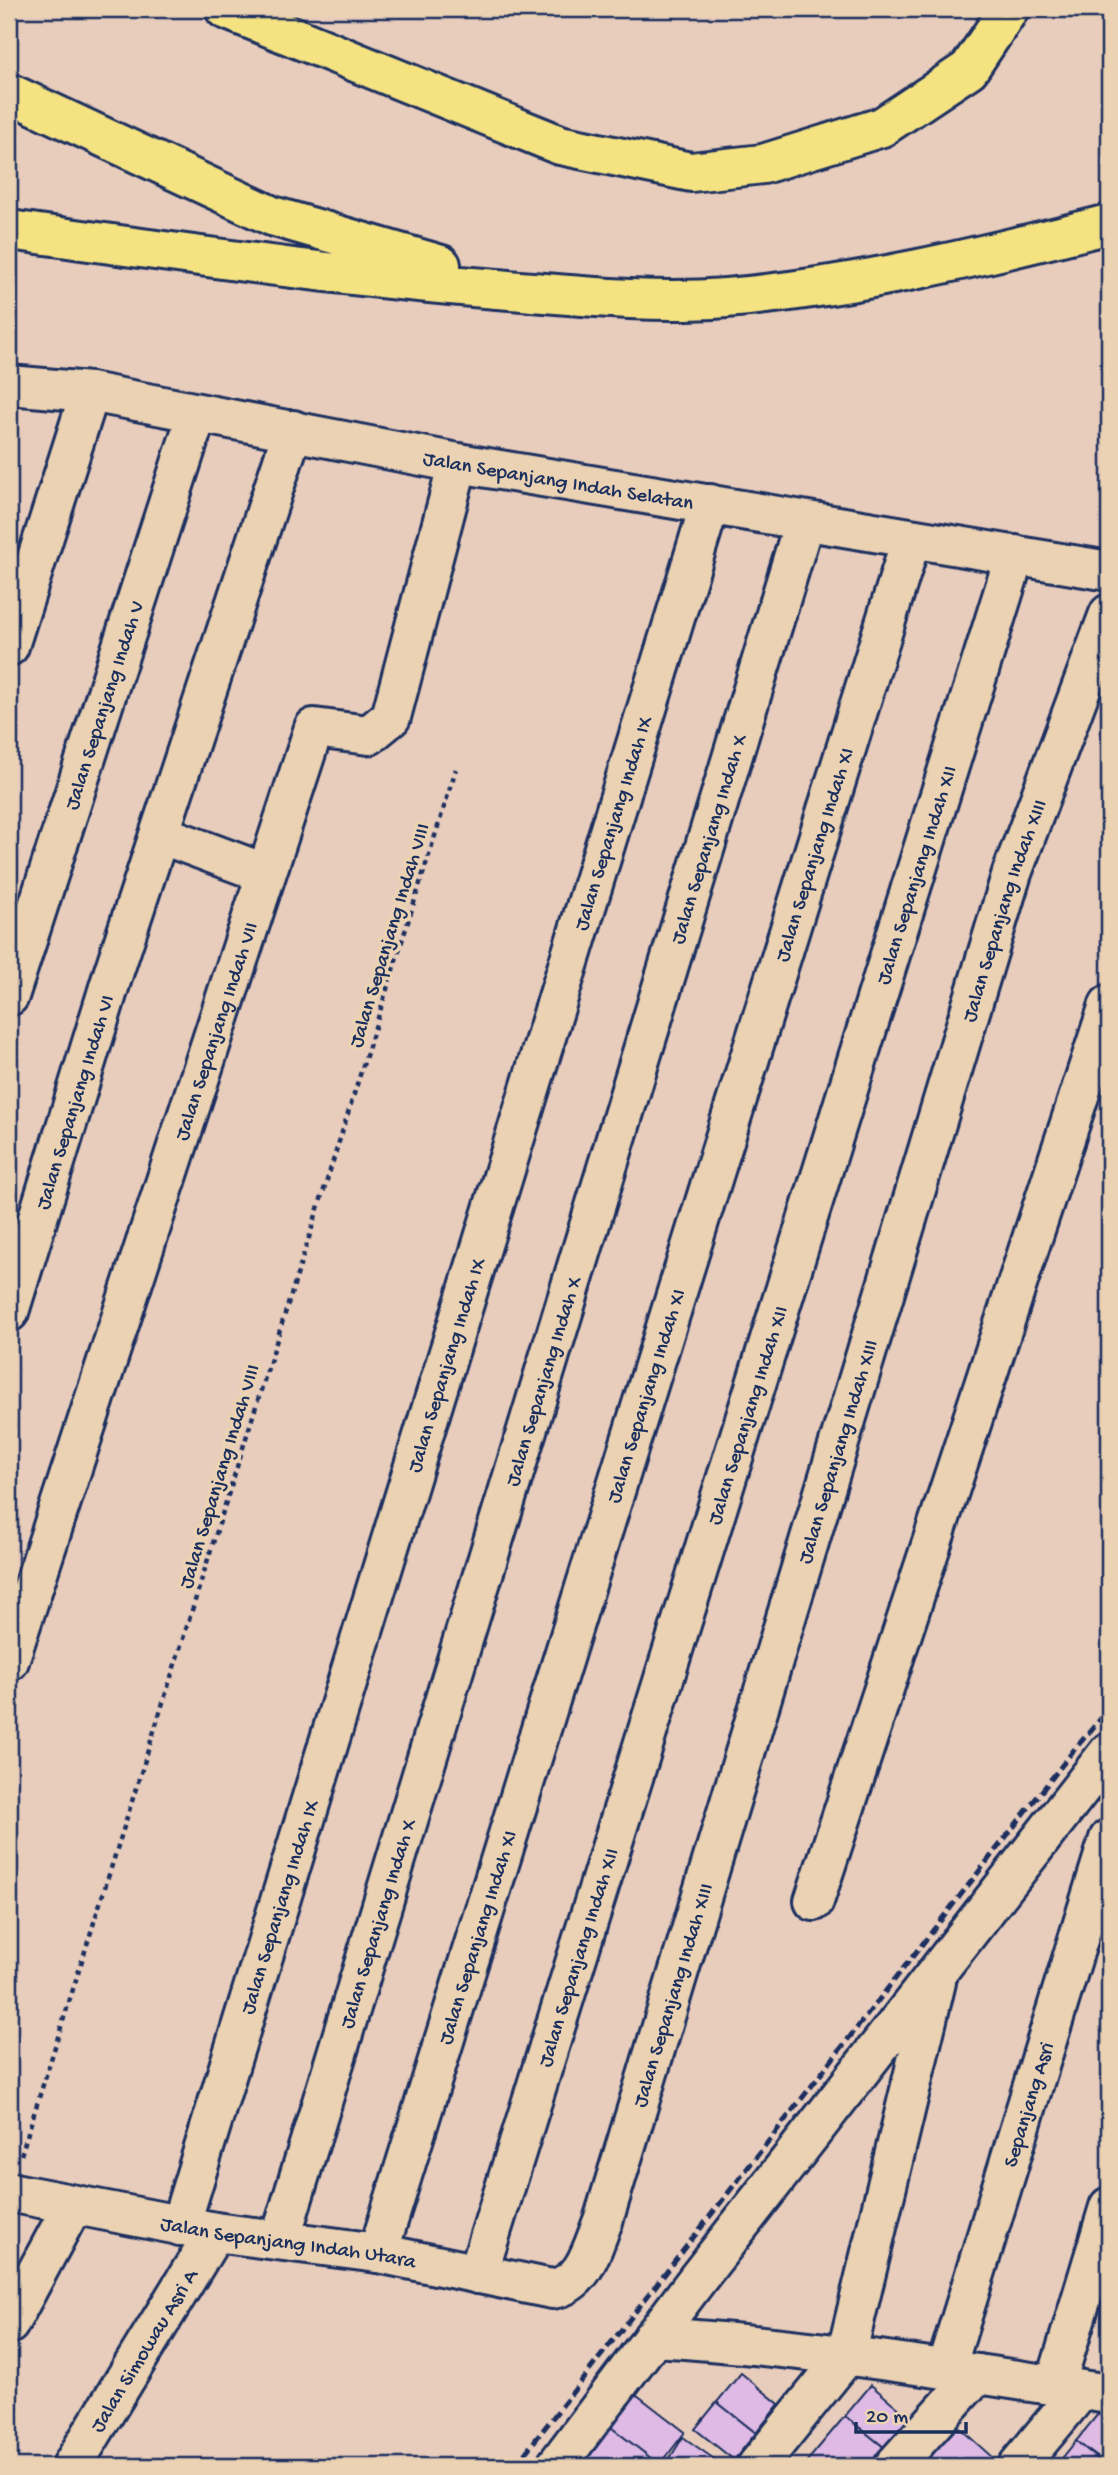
<svg xmlns="http://www.w3.org/2000/svg" width="1118" height="2475" viewBox="0 0 1118 2475" font-family="'Gochi Hand',sans-serif">
<style>
.building{fill:#debae5;stroke:#1b2f5e;stroke-width:2}
.lines{fill:none;stroke-linecap:round;stroke-linejoin:round}
.minor-casing{stroke:#1b2f5e;stroke-width:44}
.highway-casing{stroke:#1b2f5e;stroke-width:44}
.path{stroke:#1b2f5e;stroke-width:4.5;stroke-dasharray:5 5;stroke-linecap:butt}
.minor{stroke:#ead2b2;stroke-width:38}
.highway{stroke:#f5e382;stroke-width:38}
.rail{stroke:#1b2f5e;stroke-width:5;stroke-dasharray:10 5;stroke-linecap:butt}
.labels{text-anchor:middle;stroke-width:7;stroke-linejoin:round;paint-order:stroke}
.street-label{font-size:21px;fill:#1b2f5e;stroke:#ead2b2}
</style>
<rect width="100%" height="100%" fill="#e8cdbc"/>
<filter id="ink" filterUnits="userSpaceOnUse"><feTurbulence type="fractalNoise" baseFrequency=".0143" numOctaves="2"/><feDisplacementMap in="SourceGraphic" scale="14" xChannelSelector="R" yChannelSelector="G"/><feConvolveMatrix kernelMatrix="1 2 1 2 8 2 1 2 1" color-interpolation-filters="sRGB"/></filter>
<g filter="url(#ink)">
<path class="building" d="M741,2373L779,2404L756,2433L717,2402Z
M871,2385L915,2422L890,2452L845,2416Z
M628,2388L685,2432L660,2465L603,2421Z
M717,2402L756,2433L734,2460L695,2429Z
M1098,2414L1109,2423V2466L1076,2441Z
M845,2416L890,2452L878,2466H803Z
M603,2421L660,2465L598,2466L578,2451Z
M953,2422L993,2458L986,2466H932L921,2457Z
M683,2437L724,2466H665Z
M1076,2441L1107,2466H1056Z"/>
<g class="lines">
<defs>
<g id="minor">
<path id="s1" d="M9,385L90,392L458,463L1109,571"/>
<path d="M9,646L90,392"/>
<path d="M160,834L264,873"/>
<path id="s2" d="M9,996L197,414"/>
<path id="s3" d="M9,1312L114,971L293,430"/>
<path id="s4" d="M9,1661L314,728L369,735L391,717L458,463"/>
<path d="M814,1901L1109,1005"/>
<path id="s5" d="M9,2192L215,2232L378,2253L552,2289C585,2284 592,2248 603,2221L1012,873L1109,614"/>
<path id="s6" d="M180,2226L710,504"/>
<path id="s7" d="M280,2240L804,522"/>
<path id="s8" d="M378,2253L911,540"/>
<path id="s9" d="M478,2274L1015,555"/>
<path d="M9,2324L73,2205"/>
<path d="M653,2337C807,2346 958,2371 1109,2394"/>
<path id="s10" d="M946,2368L1109,1839"/>
<path d="M1055,2386L1109,2207"/>
<path id="s11" d="M72,2466L215,2232"/>
<path d="M556,2466L699,2277L1109,1752"/>
<path d="M757,2466L846,2356L936,1982"/>
<path d="M894,2466L977,2374"/>
<path d="M1018,2466L1081,2390"/>
</g>
<path id="highway" d="M225,9L560,145L691,172L763,164L882,127L969,69L1009,9
M9,93L272,216L441,265
M9,230C171,252 334,276 497,289C572,295 650,304 726,298C856,287 983,256 1109,224"/>
</defs>
<use href="#minor" class="minor-casing"/>
<use href="#highway" class="highway-casing"/>
<path class="path" d="M21,2155L456,769"/>
<use href="#minor" class="minor"/>
<use href="#highway" class="highway"/>
<path class="rail" d="M515,2466L1073,1751L1109,1709"/>
</g>
</g>
<g class="labels">
<g class="street-label">
<text dy="7" stroke="none"><textPath href="#s1" startOffset="558">Jalan Sepanjang Indah Selatan</textPath></text>
<text dy="7" stroke="none"><textPath href="#s2" startOffset="306">Jalan Sepanjang Indah V</textPath></text>
<text dy="7" stroke="none"><textPath href="#s6" startOffset="1468">Jalan Sepanjang Indah IX</textPath></text>
<text dy="7" stroke="none"><textPath href="#s7" startOffset="1465">Jalan Sepanjang Indah X</textPath></text>
<text dy="7" stroke="none"><textPath href="#s8" startOffset="1465">Jalan Sepanjang Indah XI</textPath></text>
<text dy="7" stroke="none"><textPath href="#s9" startOffset="1466">Jalan Sepanjang Indah XII</textPath></text>
<text dy="7" stroke="none"><textPath href="#s5" startOffset="2012">Jalan Sepanjang Indah XIII</textPath></text>
<text transform="translate(388 935) rotate(-73)" y="7">Jalan Sepanjang Indah VIII</text>
<text dy="7" stroke="none"><textPath href="#s4" startOffset="663">Jalan Sepanjang Indah VII</textPath></text>
<text dy="7" stroke="none"><textPath href="#s3" startOffset="220">Jalan Sepanjang Indah VI</textPath></text>
<text dy="7" stroke="none"><textPath href="#s6" startOffset="901">Jalan Sepanjang Indah IX</textPath></text>
<text dy="7" stroke="none"><textPath href="#s7" startOffset="898">Jalan Sepanjang Indah X</textPath></text>
<text dy="7" stroke="none"><textPath href="#s8" startOffset="898">Jalan Sepanjang Indah XI</textPath></text>
<text dy="7" stroke="none"><textPath href="#s9" startOffset="900">Jalan Sepanjang Indah XII</textPath></text>
<text dy="7" stroke="none"><textPath href="#s5" startOffset="1446">Jalan Sepanjang Indah XIII</textPath></text>
<text transform="translate(218 1476) rotate(-73)" y="7">Jalan Sepanjang Indah VIII</text>
<text dy="7" stroke="none"><textPath href="#s6" startOffset="334">Jalan Sepanjang Indah IX</textPath></text>
<text dy="7" stroke="none"><textPath href="#s7" startOffset="331">Jalan Sepanjang Indah X</textPath></text>
<text dy="7" stroke="none"><textPath href="#s8" startOffset="331">Jalan Sepanjang Indah XI</textPath></text>
<text dy="7" stroke="none"><textPath href="#s9" startOffset="332">Jalan Sepanjang Indah XII</textPath></text>
<text dy="7" stroke="none"><textPath href="#s5" startOffset="878">Jalan Sepanjang Indah XIII</textPath></text>
<text dy="7" stroke="none"><textPath href="#s10" startOffset="276">Sepanjang Asri</textPath></text>
<text dy="7" stroke="none"><textPath href="#s5" startOffset="284">Jalan Sepanjang Indah Utara</textPath></text>
<text dy="7" stroke="none"><textPath href="#s11" startOffset="136">Jalan Simowau Asri A</textPath></text>
</g>
</g>
<rect width="1118" height="2475" fill="none" stroke="#ead2b2" stroke-width="35"/>
<rect x="18" y="18" width="1083" height="2440" fill="none" stroke="#1b2f5e" stroke-width="2.5" filter="url(#ink)"/>
<path d="M856 2422v10h110v-10" fill="none" stroke="#1b2f5e" stroke-width="3.5"/>
<text x="866" y="2422" font-size="21" fill="#1b2f5e" stroke="#ead2b2" stroke-width="5" paint-order="stroke">20 m</text>
</svg>
